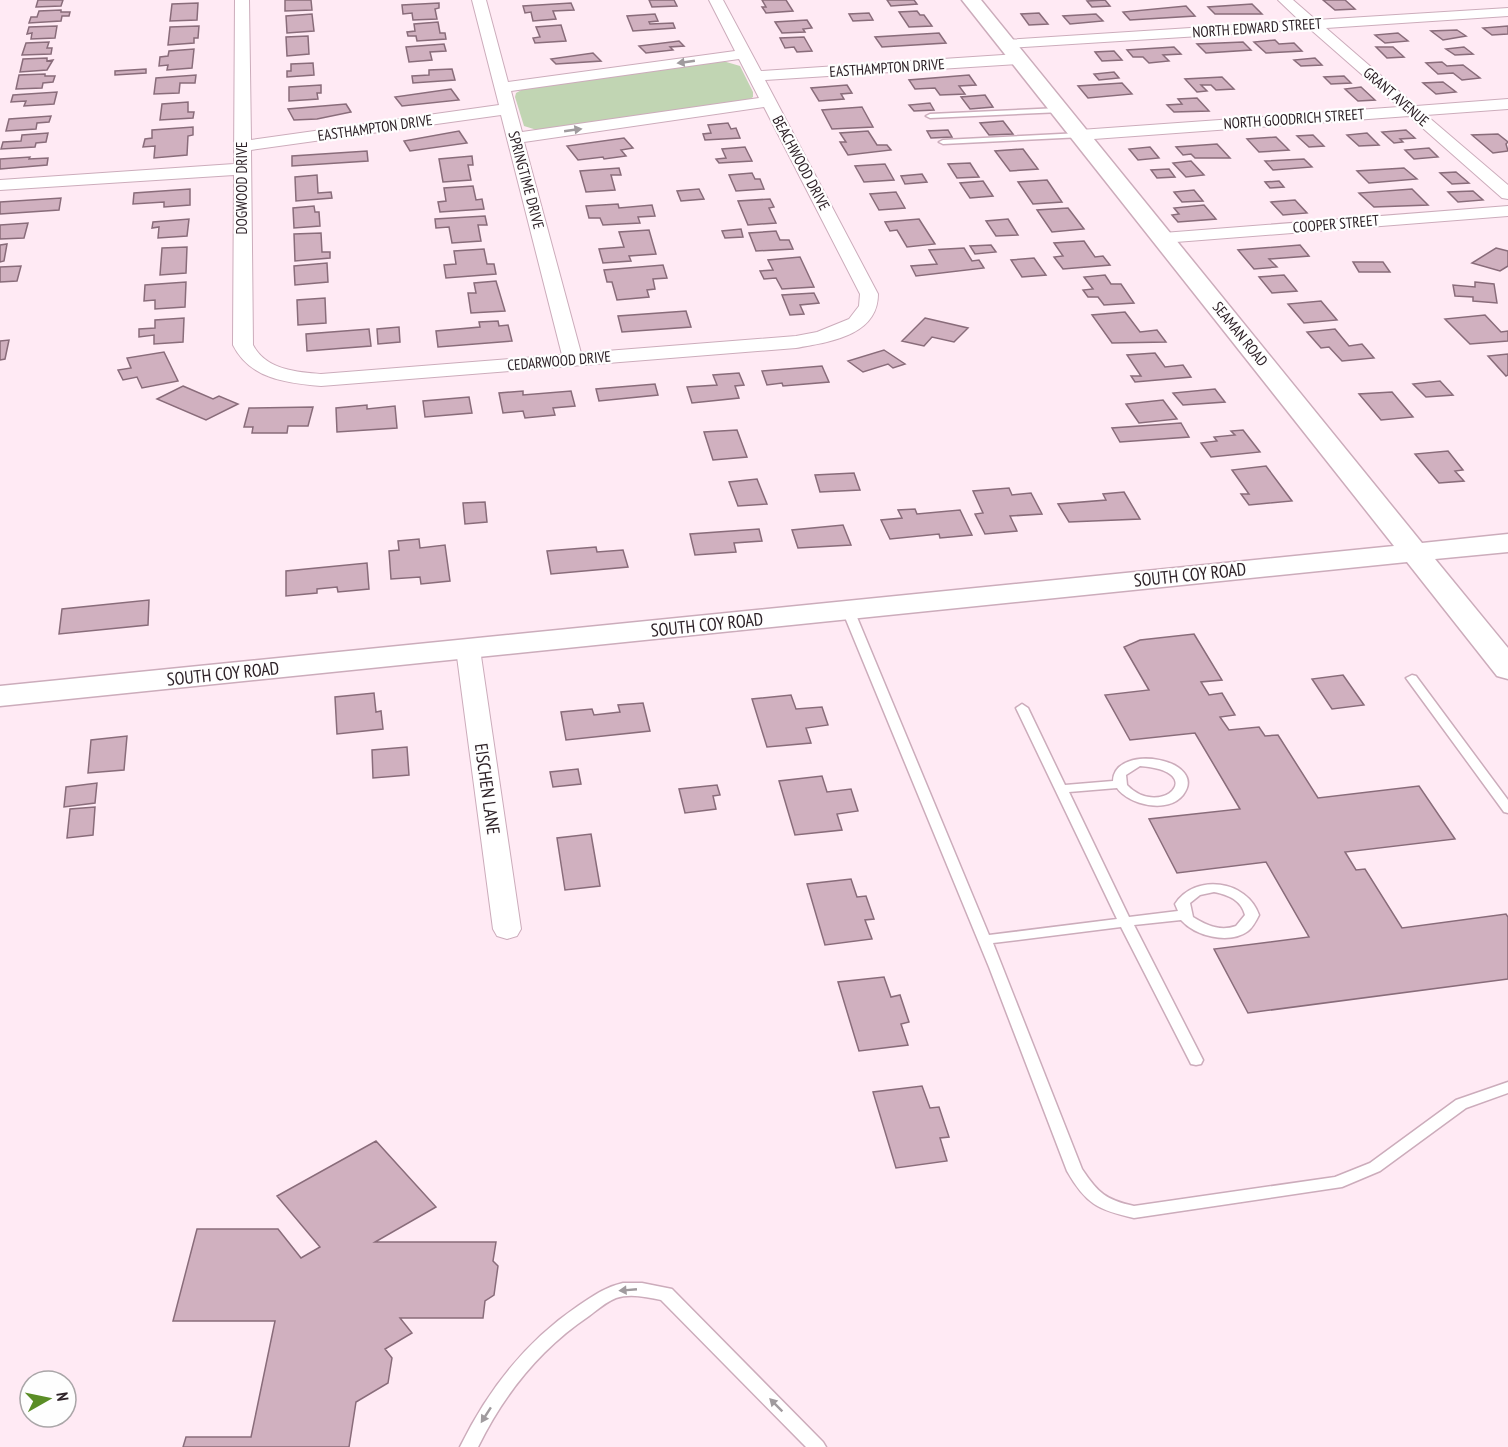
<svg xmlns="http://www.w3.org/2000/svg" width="1508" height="1447" viewBox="0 0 1508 1447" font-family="'PT Sans Narrow',sans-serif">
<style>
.green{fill:#c1d5b3}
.building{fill:#d0b0bf;stroke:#896c7a;stroke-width:1.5}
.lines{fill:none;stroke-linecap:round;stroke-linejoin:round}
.lane-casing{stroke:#ccacbb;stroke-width:3}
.street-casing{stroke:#ccacbb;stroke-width:2}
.secondary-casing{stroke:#ccacbb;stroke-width:3}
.lane{fill:#fff;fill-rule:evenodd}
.street{fill:#fff;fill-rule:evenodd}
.secondary{fill:#fff;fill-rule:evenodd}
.oneway{fill:#a09b9e}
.labels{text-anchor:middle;stroke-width:4.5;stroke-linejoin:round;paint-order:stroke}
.far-street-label{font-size:15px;fill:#2d2127;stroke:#fefefe}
.street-label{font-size:18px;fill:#2d2127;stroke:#fefefe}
</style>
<rect width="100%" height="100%" fill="#ffeaf4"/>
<path class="green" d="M723,61L740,66L753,92V97L747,101L540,131L524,126L515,97L516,93L525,88Z"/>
<path class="building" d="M38,0H63L61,6L36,7Z
M285,0H311L312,10L285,11Z
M649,0H674L677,6L652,7Z
M762,0H786L793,11L766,13L762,7H766Z
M887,0H914L917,4L891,6Z
M1105,0L1110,6L1092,7L1087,1Z
M1323,0H1345L1355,9L1335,10Z
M198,3L197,20L170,21L172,4Z
M439,3V8L435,9L437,19L413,20L412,13L403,14L402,5Z
M571,3L574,10L553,11L556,19L533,21L531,12L525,13L523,6Z
M1252,4L1262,14H1215L1208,7Z
M1186,6L1195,16L1130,20L1123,12Z
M61,10V12H70L69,16H62L61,21L29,23L31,17H37L39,11Z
M917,11L920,15H924L932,26L909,27L899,12Z
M869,13L873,20L853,21L849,14Z
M1039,13L1048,24L1029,25L1021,14Z
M312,14L314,31L287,33L286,16Z
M655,14L658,21L649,22L650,24L673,23L675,28L633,31L627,16Z
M1096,14L1103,21L1070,24L1063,16Z
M807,20L812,28L803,29L805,32L782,33L775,22Z
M438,22L440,33H445L446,39L417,41L416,36H408L407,32L415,31L414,24Z
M561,25L566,41L535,43L533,38L540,37L536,27Z
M57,26L55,38L31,39L32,33L27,34L29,27Z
M199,26L198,38H194V43L168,45L170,27Z
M1508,26V34L1492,35L1483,28Z
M1457,30L1466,36L1443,40L1431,31Z
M939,33L946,43L882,47L875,37Z
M1398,33L1408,41L1385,43L1375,35Z
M308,36L309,54L287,56L286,37Z
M804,37L812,51L797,52L794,47L785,48L780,38Z
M1275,40L1279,44L1294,43L1302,51L1266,53L1254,42Z
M679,41L684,46L670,47L673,50L646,53L639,46Z
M49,42L47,48H52L51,54L22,55L26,43Z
M1243,42L1251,50L1206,53L1197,44Z
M444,44L446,51L430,52L432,60L409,62L406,47Z
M1174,47L1181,54L1163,55L1169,61L1149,63L1143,57H1133L1127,50Z
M1376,47H1393L1404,57L1387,58Z
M1464,47L1473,54L1455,55L1446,49Z
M194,49L192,68L167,70L168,65L159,66L160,57L168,56L169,51Z
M1114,51L1122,60L1102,61L1095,52Z
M593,53L601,61L556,64L551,59Z
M47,58V61L53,60L47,70L20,72L23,59Z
M1315,58L1322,65L1301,66L1294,60Z
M1442,62L1447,66L1463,65L1480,78L1462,80L1453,73L1438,74L1426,63Z
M313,63L314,75L287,77V71H291V64Z
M146,69V73L115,75V71Z
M452,69L455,80L413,83L412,76L429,75V70Z
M1114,72L1119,78L1099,80L1094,74Z
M45,74V76H55L53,82L43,83L42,88L16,89L19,75Z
M196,75L195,83H180L179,93L154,94L156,78Z
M969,75L976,85L959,86L965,94L940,95L935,88L915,89L909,80Z
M1344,76L1351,83L1331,84L1324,77Z
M1222,77L1234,89L1216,90L1211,85H1201L1207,91L1197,92L1185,79Z
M1443,82L1456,92L1436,94L1423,83Z
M1122,83L1132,94L1088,98L1078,86Z
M321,85V93H317L318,99L289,101V87Z
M847,85L852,93L841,94L844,99L819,101L811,88Z
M1361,87L1375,100L1358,101L1345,89Z
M451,89L459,100L402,106L395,97Z
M57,92L54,104L24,106L26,101L11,102L13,95Z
M985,95L993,107L970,109L961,97Z
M1197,98L1209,111L1174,112L1167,105L1182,104L1178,99Z
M188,102V112H194L193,118L160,120L162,104Z
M930,103L934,110L914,111L909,105Z
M346,104L351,112L317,119L294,120L288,109Z
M862,107L873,127L832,129L822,110Z
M51,116L49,122L37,123L36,129L6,131L9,119Z
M1003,121L1013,134L989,135L980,123Z
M728,123L731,129L736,128L740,138L705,140L703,134L711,133L708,125Z
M193,127V135L188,136L187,155L154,158L155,146L143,147L145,139L152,138V130Z
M948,130L952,137L931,138L927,131Z
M1406,130L1415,138L1400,139L1403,142L1394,143L1382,132Z
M459,131L467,143L410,151L404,141Z
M868,131L877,145H887L891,150L848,155L840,142H846L840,133Z
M48,133L46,142L36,143L35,147L1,149L3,142L21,141L22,135Z
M1367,133L1379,145L1359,146L1347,135Z
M1498,134L1508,142L1506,144L1508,151L1493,153L1472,135Z
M1313,135L1324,146L1309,147L1297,136Z
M1276,137L1289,150L1259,152L1247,139Z
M624,138L633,148L621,150L626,156L604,159L603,157L578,160L567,146Z
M1217,144L1230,158H1195L1191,154L1183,155L1176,147Z
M745,147L752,161L719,163L716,159L726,158L722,149Z
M1150,147L1159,158L1138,160L1129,149Z
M1429,148L1438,157L1414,159L1405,150Z
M1023,149L1038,169L1010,171L995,151Z
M367,151L368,161L292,166V156Z
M472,156L473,165H468L471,180L443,182L439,159Z
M30,157L29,159L48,158L47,165L0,169V159Z
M1304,159L1312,167L1273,170L1265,161Z
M1191,161L1204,175L1186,177L1173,163Z
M970,163L979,177L957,178L948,164Z
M885,164L894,180L864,182L855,166Z
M619,168L621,175H611L615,190L586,192L580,171Z
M1404,168L1417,179L1369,183L1357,171Z
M1169,169L1175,177L1157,178L1151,170Z
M1456,172L1469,183L1452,184L1440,173Z
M752,173L755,179H760L764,189L736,191L729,175Z
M922,174L927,182L905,184L901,176Z
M317,175L318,193L331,192L332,198L296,201L295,177Z
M1047,180L1062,202L1033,204L1018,182Z
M983,181L993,196L970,198L960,183Z
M1279,181L1284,187L1270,188L1265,182Z
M473,186L476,200L482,199L484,209L440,212L438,202L446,201L444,188Z
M190,189V205L164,207V202L133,204L134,193Z
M699,189L704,199L681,201L677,191Z
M1412,189L1428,205L1374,207L1359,193Z
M1194,190L1203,201L1182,202L1174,192Z
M1473,191L1483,200L1458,202L1448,192Z
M896,192L905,208L879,210L870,194Z
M61,198L59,210L0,214V202Z
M770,199L774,207L769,208L776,223L748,225L738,201Z
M1295,200L1307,213L1283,215L1271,202Z
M618,204L619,208L652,205L655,216L638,217L640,223L603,225L600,218H589L586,206Z
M1204,205L1216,219L1178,222L1172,215L1179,214L1174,208Z
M314,206L315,212H319L320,226L294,228L293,208Z
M1068,208L1084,229L1052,232L1037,210Z
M485,216L487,225H478L481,241L452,243L449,227L436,228L435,219Z
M189,219L187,236L158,238L159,227L152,228L153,222Z
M919,219L935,244L907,247L897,230L890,231L885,222Z
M1008,219L1018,235L996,236L986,221Z
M28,223L24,238L0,239V225Z
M741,229L743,237L725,238L722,231Z
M649,230L656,254L629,256L631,261L603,263L599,249L624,247L619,232Z
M776,231L780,240H789L793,249L756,251L749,233Z
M321,233L322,252H330V258L295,261L294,234Z
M1084,241L1095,257L1103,256L1110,265L1063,269L1054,257L1063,256L1054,243Z
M7,244L4,261L0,262V245Z
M991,245L996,252L975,254L970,246Z
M1300,245L1309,256L1269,259L1277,267L1254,269L1238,250Z
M187,247L186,273L160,275L162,248Z
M964,248L972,261L979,260L984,268L916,276L911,266L937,264L929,250Z
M1496,248L1508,251V266L1500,271L1472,263Z
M484,249L487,264H494L496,274L446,278L444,265L456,264L454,251Z
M800,257L814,287L782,289L776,278L764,279L760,271L773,270L768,260Z
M1034,258L1046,275L1022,277L1011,260Z
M1353,262H1383L1390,272H1359Z
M327,263L328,282L295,285L294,266Z
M663,265L667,278L653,279L655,289L647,290L649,297L617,300L612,282H607L604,270Z
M21,266L17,281L0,282V267Z
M1105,275L1111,284H1121L1134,303L1104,305L1098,297H1088L1083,290L1093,289L1084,277Z
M1284,275L1297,291L1272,293L1259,277Z
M496,281L505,311L471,313L468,293H476L474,283Z
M186,282L185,307L155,309V300L144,301L145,285Z
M1475,282L1494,284L1497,303L1473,301V297L1455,296L1453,285L1475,287Z
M814,293L819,303L800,305L804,314L790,315L782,295Z
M325,298L326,323L298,325L297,300Z
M1321,301L1337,320L1304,323L1288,304Z
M686,311L691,327L622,332L618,316Z
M1125,312L1140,332L1157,330L1166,342L1112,343L1092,315Z
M1485,315L1501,332L1508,331V341L1470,344L1445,319Z
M184,318L183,342L154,344V335L139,337V329L155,328V320Z
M925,318L968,328L954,342L932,337L924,346L902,341Z
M498,321L499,326L508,325L512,341L438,347L436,331L480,327L479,322Z
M399,327L400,342L378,344L377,329Z
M369,329L371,346L307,351L306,334Z
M1335,329L1349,346L1362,344L1374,358L1342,361L1329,347L1321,348L1307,332Z
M9,340L5,359L0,360V341Z
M884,350L905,364L893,368L888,364L863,372L848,361Z
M164,352L178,381L142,388L137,377L123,380L118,370L131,368L127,358Z
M1155,353L1165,367L1183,365L1191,377L1135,382L1131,376H1141L1127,355Z
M1508,354V375L1506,376L1488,356Z
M822,366L829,382L783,386L782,383L767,385L762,371Z
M739,373L744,385L735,386L739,398L692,403L687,387L717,385L713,375Z
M1440,381L1453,395L1426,397L1413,384Z
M655,384L658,395L599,401L596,389Z
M183,386L213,399L219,396L238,404L206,420L157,399Z
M1215,389L1225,402L1183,405L1173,393Z
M523,391V395L571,391L575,406L553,408L555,415L525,418L523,411L503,413L499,393Z
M1392,392L1413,417L1381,420L1359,394Z
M469,397L472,413L425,417L423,401Z
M1163,400L1177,419L1139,423L1126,404Z
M367,405V409L395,406L397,428L337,432L336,408Z
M313,407L308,426H288L287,433H252L253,427H244L249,408Z
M1181,423L1189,437L1120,442L1112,428Z
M737,430L747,457L713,460L704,432Z
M1243,430L1260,452L1211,457L1201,443L1217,441L1214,437L1235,435L1231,431Z
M1448,451L1463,470L1455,471L1464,481L1439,483L1415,454Z
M1266,466L1292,501L1249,505L1241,494H1249L1232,470Z
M854,473L860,490L820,492L815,475Z
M757,479L767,504L738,506L729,482Z
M1009,488L1012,495L1031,493L1042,514L1010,516L1017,531L985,534L975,514L983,513L973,491Z
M1124,492L1140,519L1069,522L1058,504L1106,500L1103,494Z
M485,502L487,522L465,524L463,503Z
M915,509L917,514L960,510L972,535L940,538L939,534L890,539L881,520L902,518L898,510Z
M843,525L851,545L798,548L792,530Z
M759,529L762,541L734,543L736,552L695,555L690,534Z
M419,539L420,548L445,545L450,581L421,584L420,577L391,579L389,551L399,550L398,541Z
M596,547L597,552L623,550L628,567L551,574L547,551Z
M367,563L369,589L338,592L337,587L317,589V593L286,596V571Z
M149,600L148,625L59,634L62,609Z
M1194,634L1222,680L1201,682L1209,695L1222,693L1235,715L1220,717L1229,730L1259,727L1265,736L1278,735L1318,798L1419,786L1455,839L1345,852L1356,870L1365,869L1402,928L1506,914L1508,917V979L1248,1013L1214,949L1309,937L1266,862L1177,873L1149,819L1240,809L1195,733L1130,740L1105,695L1149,690L1124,647L1140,640Z
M1343,675L1364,705L1332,709L1312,679Z
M374,693L376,712L381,711L383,729L337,734L335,697Z
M791,695L796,709L822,707L828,725L806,728L811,743L767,747L752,699Z
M643,703L650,731L566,740L561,712L592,709L594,715L620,712L618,705Z
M127,736L124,770L88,773L91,740Z
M407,747L409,775L373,778L372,750Z
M578,769L581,784L553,787L550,772Z
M822,776L827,792L851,789L858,811L837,814L842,830L795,835L779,781Z
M97,783L95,803L64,807L66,787Z
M717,785L720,795L713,796L716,809L685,813L679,789Z
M95,807L93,835L67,838L70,809Z
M591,834L600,886L565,890L557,838Z
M851,879L857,897L866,896L874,919L865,920L872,939L825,945L807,884Z
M884,977L891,997L900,995L909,1022L901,1024L908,1045L859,1051L838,982Z
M922,1086L930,1108L939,1107L949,1137L940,1138L947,1161L896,1168L873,1092Z
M376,1141L436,1207L375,1242H496L493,1261L498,1266L494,1295L485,1301L483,1318H400L412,1333L385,1349L392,1358L388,1383L356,1402L349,1447H183L186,1437H251L275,1321H173L197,1229H278L301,1258L320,1247L277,1196Z"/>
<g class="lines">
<defs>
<path id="lane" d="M1059,108H1062V112L930,118L926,116L930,114Z
M1080,133L1084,135L1083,137L943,144L939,142L943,140Z
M848,607L854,610L989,935L1117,919L1016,708L1022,704L1028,708L1065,785L1113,781C1114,742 1210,759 1183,795C1168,814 1129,805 1117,788L1069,792L1129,917L1178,911L1175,904C1195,873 1247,880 1259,915C1256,921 1253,927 1248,931C1229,945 1195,936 1181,920L1134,925L1203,1060L1201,1064L1196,1065L1191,1064L1189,1060L1121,927L993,943L1082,1169C1098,1193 1106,1200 1134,1206L1335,1177L1370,1163L1456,1100L1508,1082V1093L1466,1108L1380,1171L1342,1187L1134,1218C1098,1210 1086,1204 1067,1171L989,967L842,610ZM1140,766C1210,771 1161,820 1127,785L1126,775ZM1214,892C1229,895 1241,900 1245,915L1236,926C1220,932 1206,925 1193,917L1190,903L1200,895Z
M1412,675L1416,676L1508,800V813L1504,812L1406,678Z
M623,1283H642L672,1289L823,1442L826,1447H806L661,1300C647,1297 630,1293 616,1298C606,1302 597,1310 589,1316C540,1349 504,1394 478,1447H460C488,1390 525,1342 578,1306C593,1296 605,1287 623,1283Z"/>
<path id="street" d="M235,0H249L251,140L499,105L472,0H486L508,82L735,51L709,0H723L761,71L1019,54L1027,59L1019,64L765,80L878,294C878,336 829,342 796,348L321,386C286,383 250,379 233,345L234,175L0,190V180L234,164ZM739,59L759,98L522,132L511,91ZM764,107L860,294L859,306L849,319L817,332L796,336L581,353L524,142ZM501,115L562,355L321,374C296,372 266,370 253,345L251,150Z
M1278,0H1293L1316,20L1508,8V16L1326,28L1416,106L1508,99V109L1426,115L1508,185V199L1502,198L1409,116L1080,140L1072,135L1080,130L1399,107L1310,29L1006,48L999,44L1006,40L1300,21Z
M1508,206V216L1163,243L1157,242L1154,238L1157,234L1163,233Z
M468,642L477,644L480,649L521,929L517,936L507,939L497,936L493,929L456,649L459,644Z"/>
<path id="secondary" d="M962,0H981L1422,543L1508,534V552L1435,559L1508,648V679L1497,676L1407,562L0,706V686L1394,546Z"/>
</defs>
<use href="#lane" class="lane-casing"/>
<use href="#street" class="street-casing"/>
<use href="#secondary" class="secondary-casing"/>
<use href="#lane" class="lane"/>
<use href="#street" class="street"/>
<use href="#secondary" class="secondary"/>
</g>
<defs><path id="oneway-solid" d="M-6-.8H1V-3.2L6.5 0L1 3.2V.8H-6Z" transform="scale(1.5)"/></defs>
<g class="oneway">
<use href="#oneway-solid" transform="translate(686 62) rotate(172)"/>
<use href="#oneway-solid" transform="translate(573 130) rotate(-8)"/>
<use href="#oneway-solid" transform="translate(628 1290) rotate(175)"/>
<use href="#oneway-solid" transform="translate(776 1405) rotate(-135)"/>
<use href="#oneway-solid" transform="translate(486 1415) rotate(123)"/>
</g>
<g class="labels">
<g class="far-street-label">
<text transform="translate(1257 28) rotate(-4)" y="5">NORTH EDWARD STREET</text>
<text transform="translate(887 68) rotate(-4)" y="5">EASTHAMPTON DRIVE</text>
<text transform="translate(1396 97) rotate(41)" y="5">GRANT AVENUE</text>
<text transform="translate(1294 119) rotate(-4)" y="5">NORTH GOODRICH STREET</text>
<text transform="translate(375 128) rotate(-8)" y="5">EASTHAMPTON DRIVE</text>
<text transform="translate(801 163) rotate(62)" y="5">BEACHWOOD DRIVE</text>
<text transform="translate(526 180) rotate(75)" y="5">SPRINGTIME DRIVE</text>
<text transform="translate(242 188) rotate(-90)" y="5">DOGWOOD DRIVE</text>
<text transform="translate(1336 224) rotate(-5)" y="5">COOPER STREET</text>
<text transform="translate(1240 334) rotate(51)" y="5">SEAMAN ROAD</text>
<text transform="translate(559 361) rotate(-5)" y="5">CEDARWOOD DRIVE</text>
</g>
<g class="street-label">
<text transform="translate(1190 575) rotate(-6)" y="6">SOUTH COY ROAD</text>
<text transform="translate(707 625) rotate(-6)" y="6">SOUTH COY ROAD</text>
<text transform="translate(223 674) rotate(-6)" y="6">SOUTH COY ROAD</text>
<text transform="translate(487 789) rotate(82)" y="6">EISCHEN LANE</text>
</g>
</g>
<g transform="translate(48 1399) rotate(81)"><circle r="28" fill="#fefefe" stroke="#aaa6a8" stroke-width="1.5"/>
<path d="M0-4.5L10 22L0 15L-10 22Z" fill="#5a8d25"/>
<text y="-9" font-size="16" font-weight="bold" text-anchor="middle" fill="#2d2127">N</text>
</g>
</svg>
